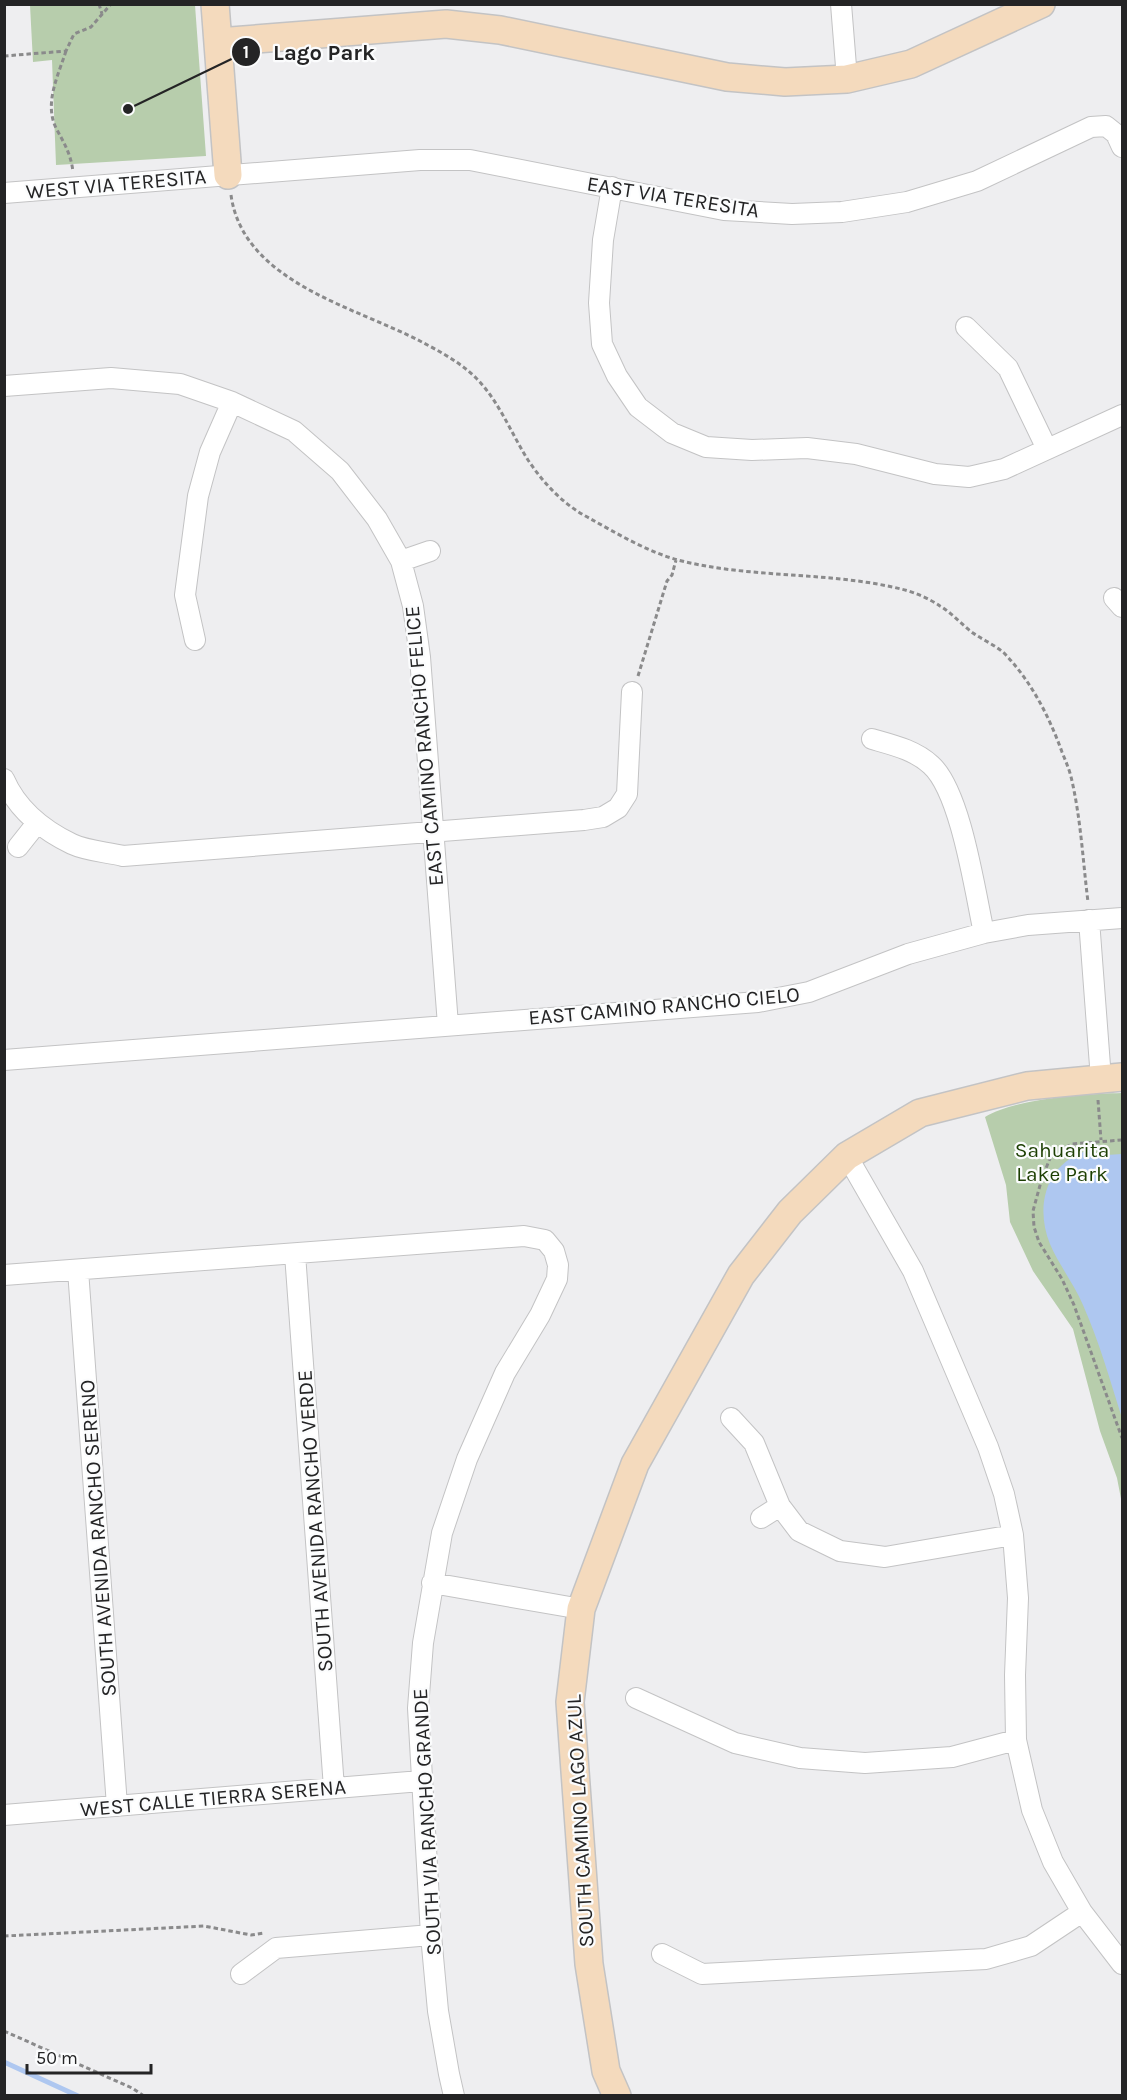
<svg xmlns="http://www.w3.org/2000/svg" width="1127" height="2100" viewBox="0 0 1127 2100" font-family="Karla,sans-serif">
<style>
.green{fill:#b7cdac}
.water{fill:#aec7f0}
.lines{fill:none;stroke-linecap:round;stroke-linejoin:round}
.stream{stroke:#aec7f0;stroke-width:5}
.street-casing{stroke:#c3c3c4;stroke-width:22}
.secondary-casing{stroke:#c3c3c4;stroke-width:30}
.path{stroke:#8a8a8b;stroke-width:3;stroke-dasharray:4.5 3;stroke-linecap:butt}
.street{stroke:#fff;stroke-width:20}
.secondary{stroke:#f4dabd;stroke-width:27}
.labels{text-anchor:middle;stroke-width:4.5;stroke-linejoin:round;paint-order:stroke}
.street-label{font-size:21px;fill:#242425;stroke:#fbfcfd}
.park-label{font-size:21px;fill:#1b3e01;stroke:#fbfcfd}
.leader{fill:none;stroke:#242425;stroke-width:2}
.callout-dot{fill:#242425;stroke:#fbfcfd;stroke-width:2}
.mark-label{font-size:18px;text-anchor:middle;font-weight:bold;fill:#fff}
.callout-label{font-size:22px;text-anchor:middle;font-weight:bold;fill:#242425;stroke:#fbfcfd;stroke-width:4.5;stroke-linejoin:round;paint-order:stroke}
</style>
<rect width="100%" height="100%" fill="#eeeef0"/>
<path class="green" d="M30,5H195L206,156L56,165L52,60L33,62Z
M1122,1093V1504L1117,1478L1100,1431L1073,1329L1033,1271L1010,1222L1006,1185L985,1117C1017,1098 1085,1094 1122,1093Z"/>
<path class="water" d="M1091,1150V1156L1122,1154V1418C1110,1380 1099,1341 1083,1305C1074,1284 1059,1265 1050,1244C1034,1205 1047,1160 1091,1150Z"/>
<g class="lines">
<path class="stream" d="M4,2062L78,2096"/>
<defs>
<path id="street" d="M841,4L847,79
M612,187L603,240L599,303L602,344L617,376L638,407L672,433L706,447L752,450L807,448L856,454L935,474L969,477L1004,469L1122,415
M4,193L420,160H470L724,210L792,214L842,212L907,202L977,181L1091,127L1106,126L1116,134L1122,147
M966,327L1008,368L1047,449
M4,386L111,378L180,384L232,402L294,431L340,471L377,519L401,561L413,606L420,657L448,1025
M401,561L430,551
M1114,598L1122,607
M195,640L185,595L198,496L210,452L232,402
M872,739C893,745 915,750 931,765C961,792 975,892 984,933
M4,779C17,809 43,830 72,844C87,851 107,852 123,856L584,820L603,817L618,808L627,794L632,692
M18,847L37,823
M1089,920L1101,1079
M4,1060L758,1002L809,992L908,954L984,933L1028,925L1122,918
M847,1156L913,1271L988,1447L1004,1494L1013,1535L1018,1598L1015,1675L1016,1740L1032,1810L1053,1862L1082,1912L1122,1964
M295,1254L334,1788
M78,1270L117,1806
M4,1275L524,1236L545,1240L554,1251L558,1265L557,1279L540,1315L505,1373L467,1459L442,1533L423,1643L418,1708L431,1935L438,2011L449,2074L454,2096
M731,1418L754,1443L780,1506L799,1531L840,1551L885,1557L1013,1535
M761,1518L780,1506
M432,1583L581,1609
M636,1698L735,1743L800,1758L865,1763L952,1757L1016,1740
M4,1815L421,1781
M662,1954L702,1974L986,1959L1031,1946L1082,1912
M241,1974L276,1948L431,1935"/>
<path id="secondary" d="M215,4L228,175
M218,42L446,24L500,30L727,77L785,82L847,79L911,64L1041,4
M617,2096L606,2071L589,1964L570,1702L581,1609L635,1464L741,1275L790,1212L847,1156L920,1113L1027,1086L1122,1077"/>
</defs>
<use href="#street" class="street-casing"/>
<use href="#secondary" class="secondary-casing"/>
<path class="path" d="M99,4L102,14
M66,51C58,76 44,103 56,128C64,143 71,154 73,172
M4,56L66,51L74,34L91,27L111,4
M231,195C243,282 355,307 420,341C439,351 460,362 476,378C499,401 511,433 528,460C544,484 564,505 589,518C616,533 648,552 678,560C751,579 828,571 901,589C914,592 930,599 940,606C952,613 962,625 973,633C983,640 995,645 1004,653C1031,681 1049,716 1062,752C1066,762 1070,771 1072,781C1081,821 1083,862 1088,902
M638,676L667,581L672,575L676,560
M1098,1100L1101,1140
M1122,1140L1072,1144L1051,1156L1042,1178L1033,1211L1034,1227L1039,1242L1062,1279L1074,1305L1122,1438
M4,1936L204,1926L251,1935L264,1933
M4,2031L132,2088L144,2096"/>
<use href="#street" class="street"/>
<use href="#secondary" class="secondary"/>
</g>
<g class="labels">
<g class="street-label">
<text transform="translate(116 184) rotate(-5)" y="7">WEST VIA TERESITA</text>
<text transform="translate(673 197) rotate(9)" y="7">EAST VIA TERESITA</text>
<text transform="translate(424 746) rotate(-95)" y="7">EAST CAMINO RANCHO FELICE</text>
<text transform="translate(664 1006) rotate(-5)" y="7">EAST CAMINO RANCHO CIELO</text>
<text transform="translate(315 1521) rotate(-94)" y="7">SOUTH AVENIDA RANCHO VERDE</text>
<text transform="translate(98 1538) rotate(-94)" y="7">SOUTH AVENIDA RANCHO SERENO</text>
<text transform="translate(213 1798) rotate(-5)" y="7">WEST CALLE TIERRA SERENA</text>
<text transform="translate(580 1821) rotate(-93)" y="7">SOUTH CAMINO LAGO AZUL</text>
<text transform="translate(427 1822) rotate(-93)" y="7">SOUTH VIA RANCHO GRANDE</text>
</g>
<g class="park-label">
<text x="1062" y="1157">Sahuarita<tspan x="1062" dy="24">Lake Park</tspan></text>
</g>
</g>
<path class="leader" d="M128 109L246 52"/>
<g class="callout-dot">
<circle cx="128" cy="109" r="6"/>
<circle cx="246" cy="52" r="15"/>
</g>
<g class="mark-label">
<text x="246" y="58">1</text>
</g>
<g class="callout-label">
<text x="324" y="60">Lago Park</text>
</g>
<rect width="1127" height="2100" fill="none" stroke="#242425" stroke-width="12"/>
<path d="M27 2064v9h124v-9" fill="none" stroke="#242425" stroke-width="3"/>
<text x="36" y="2064" font-size="18" fill="#242425" stroke="#fbfcfd" stroke-width="4.5" paint-order="stroke">50 m</text>
</svg>
